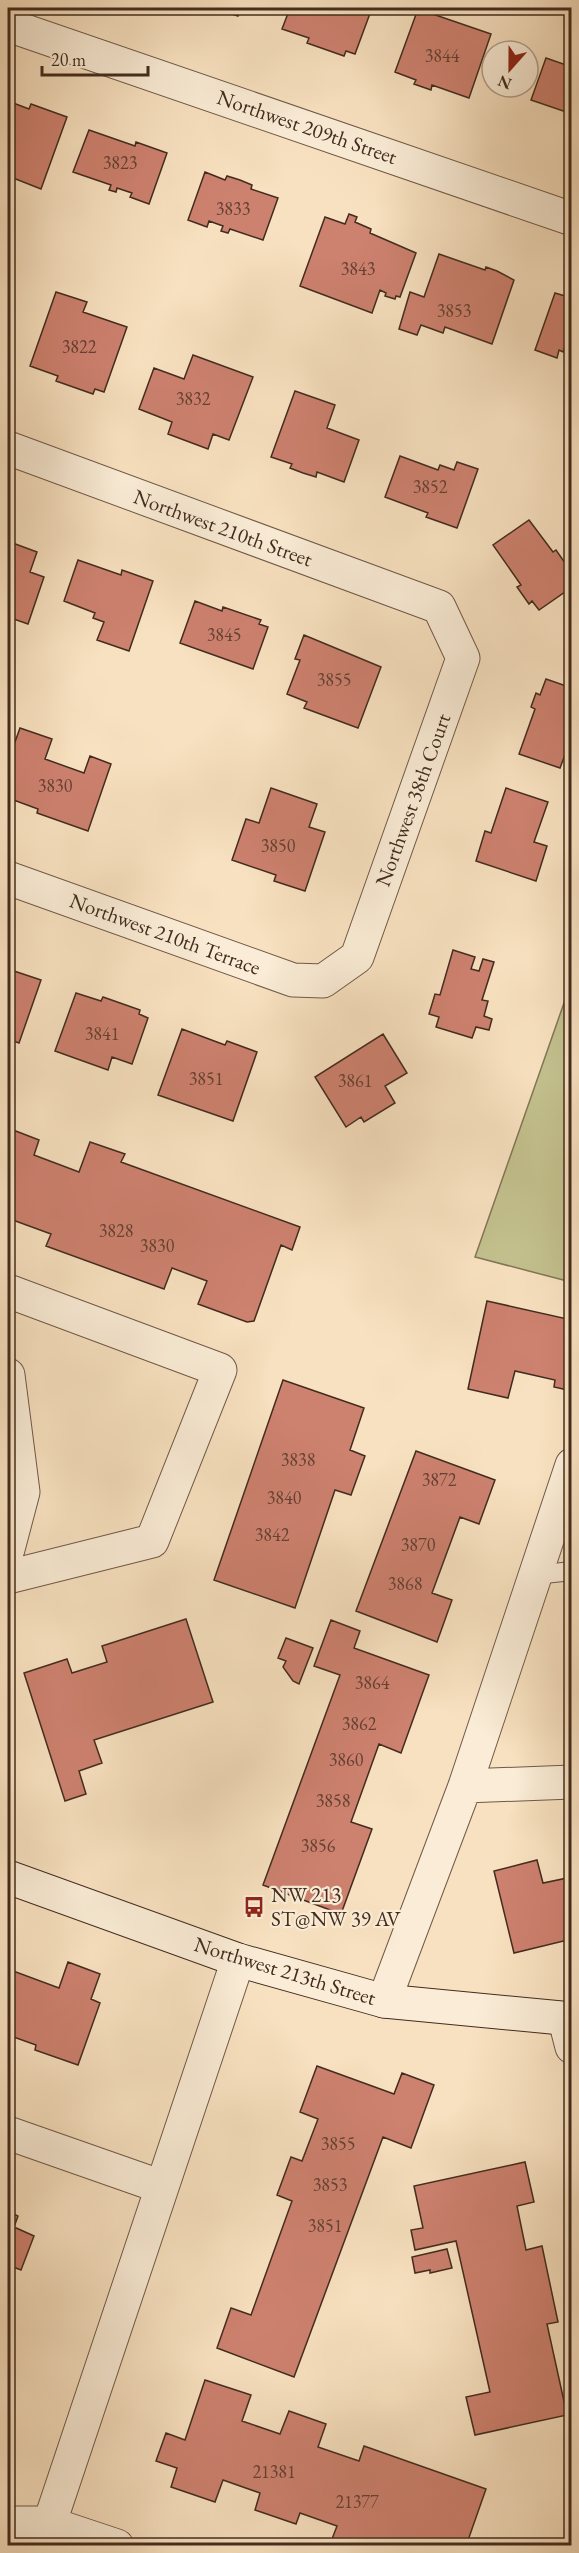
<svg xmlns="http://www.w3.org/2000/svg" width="579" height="2553" viewBox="0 0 579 2553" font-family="'EB Garamond',serif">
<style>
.green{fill:#c3c18e;stroke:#827656;stroke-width:1.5}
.building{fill:#cd816f;stroke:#422c1f;stroke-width:1.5}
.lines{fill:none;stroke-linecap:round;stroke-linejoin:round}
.lane-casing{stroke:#705947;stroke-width:20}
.street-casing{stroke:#705947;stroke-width:35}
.secondary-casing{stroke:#422c1f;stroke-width:35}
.lane{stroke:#faecd6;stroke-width:18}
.street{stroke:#faecd6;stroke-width:33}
.secondary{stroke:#faecd6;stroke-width:33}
.labels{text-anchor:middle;stroke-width:4.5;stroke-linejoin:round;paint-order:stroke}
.number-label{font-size:18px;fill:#654133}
.street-label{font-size:21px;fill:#422c1f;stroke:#faecd6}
.poi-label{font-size:21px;fill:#422c1f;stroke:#faecd6;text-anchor:start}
</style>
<rect width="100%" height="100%" fill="#f8e1c0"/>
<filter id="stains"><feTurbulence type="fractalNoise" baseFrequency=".00333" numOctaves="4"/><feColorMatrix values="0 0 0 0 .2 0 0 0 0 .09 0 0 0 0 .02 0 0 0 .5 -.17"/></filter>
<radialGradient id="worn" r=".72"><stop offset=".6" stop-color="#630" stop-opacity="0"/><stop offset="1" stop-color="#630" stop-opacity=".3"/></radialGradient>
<path class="green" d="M571,983V1282L475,1257Z"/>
<path class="building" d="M213,8H241L238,16Z
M290,8H372L355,54L346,51L344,56L307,43L309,38L282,29Z
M418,9L491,34L469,98L432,85L431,90L414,84L416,80L395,72Z
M546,58L572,67V114L531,100Z
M8,101L29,109L31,104L67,117L41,189L8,176Z
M89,130L135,146L136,142L167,153L149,204L130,197L132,193L117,188L116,192L109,190L111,185L73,172Z
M205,172L225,180L227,176L240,180L252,185L251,189L278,198L263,240L230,229L228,233L221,231L223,226L209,221L207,227L188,220Z
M349,214L357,217L355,222L371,229L370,233L416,253L400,297L396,296L395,299L385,296L386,293L380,290L372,313L300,286L325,217L345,224Z
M439,254L485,270L486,267L497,271L514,280L492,344L445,327L443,333L421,325L417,335L399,329L410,292L424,297Z
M56,292L87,302L83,312L127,327L104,392L95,389L93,394L56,381L58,376L30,366Z
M555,293L572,298V352L564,349L563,352L559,350L557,358L535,350Z
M193,355L253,377L229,440L213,434L208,449L168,434L172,422L139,409L154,368L184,379Z
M295,391L335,405L327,428L359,440L344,482L317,472L316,477L303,473L290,468L292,464L271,457Z
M400,456L438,470L440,465L454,470L457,462L478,469L457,528L426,517L428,513L385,497Z
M529,520L553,552L556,550L565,563L572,558V587L539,610L532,601L529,604L517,587L521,585L493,545Z
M8,535L12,537L10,542L37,552L30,572L44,577L28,624L8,617Z
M78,560L121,575L122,570L153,581L129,651L97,640L104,622L93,618L95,613L64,601Z
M195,601L222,611L223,607L261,620L259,624L268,627L253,669L180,643Z
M304,635L381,667L358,728L304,708L307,702L287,694L300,660L295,659Z
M546,679L572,688V748L568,747L560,768L519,754L535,709L531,707L536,693L540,695Z
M20,728L52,739L45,759L84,773L90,756L111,764L88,831L37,813L38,809L8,798V752L11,753Z
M271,788L317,804L309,827L325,832L305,891L274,881L276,875L232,860L246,819L259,823Z
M506,788L548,802L534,842L547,846L536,881L476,861L485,831L491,833Z
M453,950L475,957L471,969L479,971L483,959L494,962L482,1000L488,1001L484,1016L492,1019L489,1030L476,1027L472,1038L436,1027L439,1017L429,1014L435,994L440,995Z
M8,969L41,980L19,1043L8,1039Z
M76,993L101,1001L103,997L140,1010L139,1014L148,1018L132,1064L112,1057L108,1070L55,1051Z
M182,1029L225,1045L227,1041L257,1052L233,1121L158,1095Z
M383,1034L407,1073L385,1086L395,1103L364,1122L361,1117L346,1127L315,1077Z
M8,1128L39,1140L34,1155L79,1172L90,1142L125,1154L121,1162L300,1227L292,1250L281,1245L254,1321L247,1322L198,1304L207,1281L172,1268L164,1289L46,1246L51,1234L10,1219L8,1225Z
M487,1301L572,1320V1391L554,1387L555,1380L515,1371L508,1398L468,1389Z
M283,1380L364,1408L350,1450L365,1456L351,1495L335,1490L295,1608L214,1580Z
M416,1451L495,1480L479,1524L460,1517L432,1593L452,1600L437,1642L356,1611Z
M186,1619L213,1702L94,1740L102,1763L79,1771L86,1794L65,1801L24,1673L67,1659L72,1673L107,1662L102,1646Z
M331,1620L360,1631L354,1648L429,1675L401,1753L379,1744L351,1822L372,1829L341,1914L263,1885L340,1675L314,1666Z
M286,1638L313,1648L299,1684L293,1681L283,1667L286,1661L278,1658Z
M537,1860L543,1883L572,1877V1939L514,1953L494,1871Z
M68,1962L100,1974L91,1999L100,2003L78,2065L35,2050L36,2045L8,2035V1969L59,1988Z
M317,2066L394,2094L402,2073L434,2085L411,2148L383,2137L294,2377L217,2348L231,2308L251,2315L292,2201L277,2195L291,2157L302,2161L318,2119L300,2112Z
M525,2162L534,2202L517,2206L526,2250L542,2246L558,2322L547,2324L567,2415L475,2435L466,2397L490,2392L456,2241L415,2250L411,2230L423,2228L414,2186Z
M8,2211L18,2216L14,2227L34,2236L21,2270L8,2265Z
M447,2249L452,2268L430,2273V2270L415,2273L412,2257Z
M205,2380L251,2395L242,2421L280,2434L289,2411L326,2424L318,2447L359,2461L364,2446L486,2489L466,2546H351L332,2539L337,2526L300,2513L296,2524L255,2510L260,2493L223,2480L215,2502L171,2487L177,2468L156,2461L166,2433L185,2440Z"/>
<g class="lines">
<defs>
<path id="lane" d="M535,1575L572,1571"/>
<path id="street" d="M8,25L572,219
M8,448L439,607L463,658L357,957L323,981L293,980L8,878
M8,1291L220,1370L152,1541L8,1577
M8,1375L23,1492L8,1549
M465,1786L572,1782
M384,2001L465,1786L572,1465
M565,2020L572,2047
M8,2133L162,2187
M8,2523H48L117,2546
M42,2546L238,1960"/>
<path id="secondary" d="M8,1877L238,1960L384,2001L572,2019"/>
</defs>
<use href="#lane" class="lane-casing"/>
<use href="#street" class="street-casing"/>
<use href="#secondary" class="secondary-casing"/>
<use href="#lane" class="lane"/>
<use href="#street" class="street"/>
<use href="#secondary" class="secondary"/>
</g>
<defs>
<symbol id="bus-bare" viewBox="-9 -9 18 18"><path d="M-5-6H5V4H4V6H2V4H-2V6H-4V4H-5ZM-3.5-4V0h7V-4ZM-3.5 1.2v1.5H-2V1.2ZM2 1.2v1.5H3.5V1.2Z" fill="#8f2418" stroke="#faecd6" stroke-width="2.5" paint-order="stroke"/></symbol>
</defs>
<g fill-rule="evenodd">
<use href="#bus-bare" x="239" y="1892" width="30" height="30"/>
</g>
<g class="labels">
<g class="number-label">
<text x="442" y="62">3844</text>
<text x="120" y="169">3823</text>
<text x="233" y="215">3833</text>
<text x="358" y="275">3843</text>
<text x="454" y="317">3853</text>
<text x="79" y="353">3822</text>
<text x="193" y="405">3832</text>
<text x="430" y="493">3852</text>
<text x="224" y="641">3845</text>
<text x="334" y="686">3855</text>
<text x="55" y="792">3830</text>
<text x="278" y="852">3850</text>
<text x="102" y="1040">3841</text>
<text x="206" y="1085">3851</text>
<text x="355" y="1087">3861</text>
<text x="116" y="1237">3828</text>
<text x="157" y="1252">3830</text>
<text x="298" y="1466">3838</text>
<text x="439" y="1486">3872</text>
<text x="284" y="1504">3840</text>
<text x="272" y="1541">3842</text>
<text x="418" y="1551">3870</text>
<text x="405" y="1590">3868</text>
<text x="372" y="1689">3864</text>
<text x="359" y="1730">3862</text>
<text x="346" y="1766">3860</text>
<text x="333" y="1807">3858</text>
<text x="318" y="1852">3856</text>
<text x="338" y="2150">3855</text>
<text x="330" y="2191">3853</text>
<text x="325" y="2232">3851</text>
<text x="274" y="2478">21381</text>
<text x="357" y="2508">21377</text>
</g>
<g class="street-label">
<text transform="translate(307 127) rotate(19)" y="7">Northwest 209th Street</text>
<text transform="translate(223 528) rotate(20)" y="7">Northwest 210th Street</text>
<text transform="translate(413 800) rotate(-70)" y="7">Northwest 38th Court</text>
<text transform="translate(165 934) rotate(20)" y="7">Northwest 210th Terrace</text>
<text transform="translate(285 1971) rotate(17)" y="7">Northwest 213th Street</text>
</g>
<g class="poi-label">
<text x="271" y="1902">NW 213<tspan x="271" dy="24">ST@NW 39 AV</tspan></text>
</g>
</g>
<rect width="579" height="2553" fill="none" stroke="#f8e1c0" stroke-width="30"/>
<rect x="9" y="9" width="561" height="2535" fill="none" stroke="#422c1f" stroke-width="3"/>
<rect x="15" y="15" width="549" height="2523" fill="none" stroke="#422c1f" stroke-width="1.5"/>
<g transform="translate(510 69) rotate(201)"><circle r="28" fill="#faecd6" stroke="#b09f8d" stroke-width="1.5"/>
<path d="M0-4.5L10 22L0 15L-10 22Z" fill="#8f2418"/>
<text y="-9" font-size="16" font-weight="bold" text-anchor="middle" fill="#422c1f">N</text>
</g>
<path d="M42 66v9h106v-9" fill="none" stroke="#422c1f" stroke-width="3"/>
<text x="51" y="66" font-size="18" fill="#422c1f" stroke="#faecd6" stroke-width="4.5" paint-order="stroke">20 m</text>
<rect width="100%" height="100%" filter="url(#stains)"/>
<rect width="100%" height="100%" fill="url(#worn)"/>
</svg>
